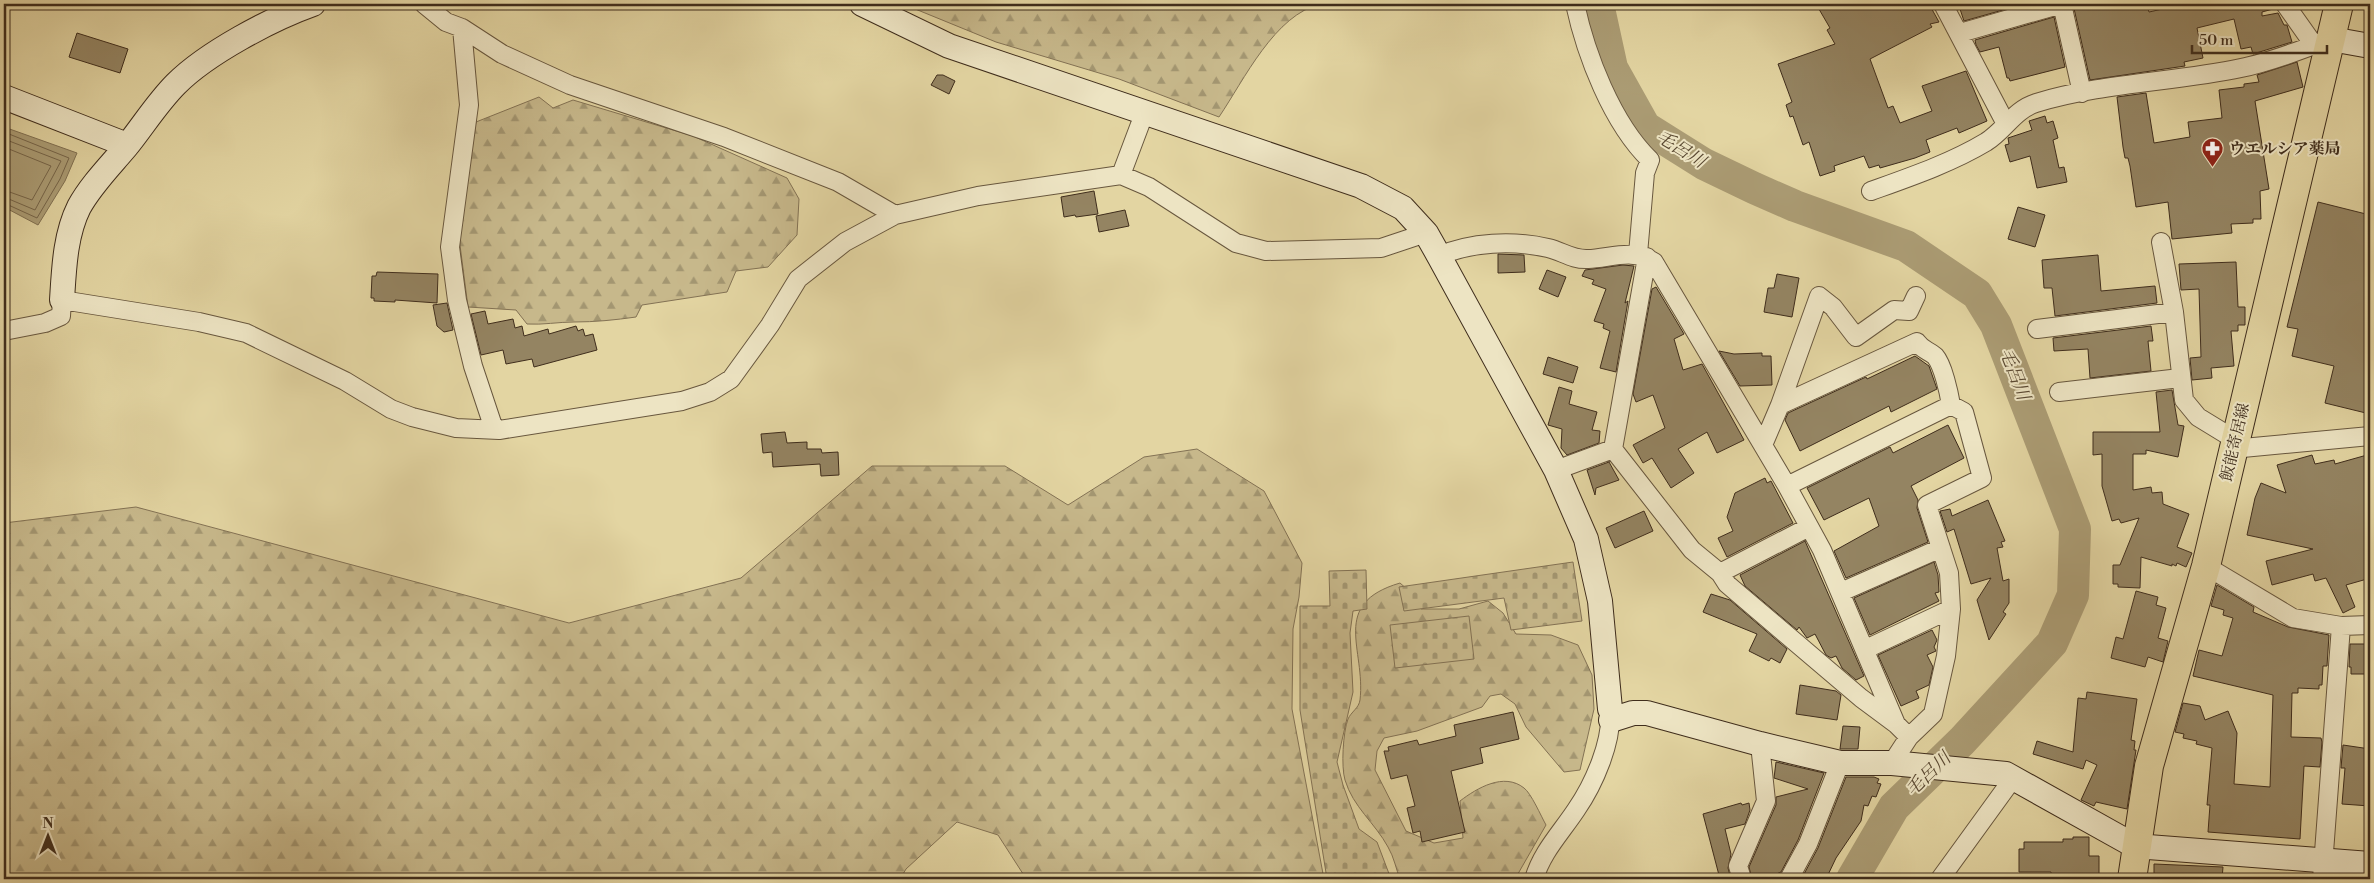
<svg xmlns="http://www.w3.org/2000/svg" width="2374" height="883" viewBox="0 0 2374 883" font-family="'Libre Bodoni','Noto Serif JP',serif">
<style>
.forest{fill:url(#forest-firs);stroke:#837254}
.cemetery{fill:url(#cemetery-stones);stroke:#837254}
.water{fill:#ab9c74;stroke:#807051}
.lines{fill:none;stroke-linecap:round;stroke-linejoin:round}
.shore{stroke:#756448;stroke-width:1}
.river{stroke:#ab9c74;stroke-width:32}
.building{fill:#948462;stroke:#3f2d1c}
.street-casing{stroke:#68573e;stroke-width:20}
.secondary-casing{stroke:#3f2d1c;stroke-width:26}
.primary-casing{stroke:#3f2d1c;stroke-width:30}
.street{stroke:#ede4c3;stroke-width:18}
.secondary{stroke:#ede4c3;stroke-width:24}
.primary{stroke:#e3d5a2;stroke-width:28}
.labels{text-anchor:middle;stroke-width:4;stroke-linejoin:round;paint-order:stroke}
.poi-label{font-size:16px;font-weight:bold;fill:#3f2d1c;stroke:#ede4c3;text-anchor:start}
.street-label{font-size:16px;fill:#3f2d1c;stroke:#ede4c3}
.water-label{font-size:18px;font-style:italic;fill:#5a4932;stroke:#ede4c3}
</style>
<defs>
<pattern id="forest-firs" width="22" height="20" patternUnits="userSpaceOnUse" patternTransform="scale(1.25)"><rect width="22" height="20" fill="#c7b88b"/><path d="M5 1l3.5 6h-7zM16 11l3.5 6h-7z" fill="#a39671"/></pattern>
<pattern id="cemetery-stones" width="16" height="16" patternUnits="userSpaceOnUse" patternTransform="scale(1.25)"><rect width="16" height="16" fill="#c7b88b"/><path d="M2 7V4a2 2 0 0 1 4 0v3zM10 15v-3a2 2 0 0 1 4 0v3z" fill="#a39671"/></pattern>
</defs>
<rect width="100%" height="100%" fill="#e3d5a2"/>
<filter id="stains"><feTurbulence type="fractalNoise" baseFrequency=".004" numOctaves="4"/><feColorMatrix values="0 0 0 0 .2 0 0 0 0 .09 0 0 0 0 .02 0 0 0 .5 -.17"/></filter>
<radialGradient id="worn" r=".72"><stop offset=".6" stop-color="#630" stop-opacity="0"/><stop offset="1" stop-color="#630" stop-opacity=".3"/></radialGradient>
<path class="forest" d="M903,4H1321C1275,14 1244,80 1219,117L1119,79L996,42Z
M539,97L553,108L573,100L693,136L787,178L799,199L797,235L768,267L736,271L727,292L642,305L636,317C615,320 595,322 574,322C558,322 543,325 527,324L516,310L468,307L457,222L476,122Z
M1197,449L1264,491L1302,563L1299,597L1293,629L1292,709L1324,879H1086L1085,876L1025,877L998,835L957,822L906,869L900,879H4V523L136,507L569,623L741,578L872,466H1005L1068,505L1144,457Z
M1400,583L1408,590L1421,609H1459L1488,601L1503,613L1516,634L1551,635L1578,645L1592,675L1594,709L1580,770L1564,772L1526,727L1515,704L1501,694L1490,696L1482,707L1417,731L1384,738L1377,751L1375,770L1406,831L1434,843L1463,838L1460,801C1477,788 1504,772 1524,788C1531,793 1541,816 1546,825L1515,879H1400C1396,869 1394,857 1388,847C1375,823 1353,807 1345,780C1341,767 1343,732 1348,719C1351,712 1359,708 1360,700C1366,649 1329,604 1400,583Z"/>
<path class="cemetery" d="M1573,562L1582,621L1511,630L1504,598L1404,611L1399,587Z
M1366,570L1367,609L1353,611L1350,633L1353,692L1337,762L1343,785L1359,829L1377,842L1391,879H1327L1300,710V606H1330L1329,571Z
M1469,616L1474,659L1395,668L1390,625Z"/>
<path class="water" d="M4,127L77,153L65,181L38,225L4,207Z"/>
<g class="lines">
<path class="shore" d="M4,132L69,158L60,179L37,218L4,203
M4,139L61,161L35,210L4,197
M4,147L51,166L32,200L4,190"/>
<path class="river" d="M1598,4L1612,68L1645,127L1704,164L1754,188L1795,206L1906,246L1977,294L1996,325L2075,529L2073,595L2052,643L1962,741L1894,807L1852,879"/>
</g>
<path class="building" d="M1816,4H1929L1939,22L1930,24L1932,27L1870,59L1888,108L1893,106L1900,123L1932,111L1922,86L1966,71L1987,121L1959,133L1957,128L1926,140L1930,152L1915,158L1880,168L1879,165L1869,168L1864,156L1834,166L1835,171L1820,176L1809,142L1803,145L1793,116L1790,117L1786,105L1792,102L1778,64L1835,44L1827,30L1830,28Z
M1969,4H2024L1964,21L1959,6Z
M2073,4H2147L2149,12L2185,4H2273V9L2262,12V16L2278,13L2284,25H2287L2292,42L2253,54L2251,47L2241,49L2234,19L2197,28L2203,58L2184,62L2185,66L2090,80Z
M2054,17L2065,67L2010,81L2009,78H2007L1999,47L1980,52L1976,45L1975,40Z
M77,33L128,49L120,73L69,57Z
M2297,62L2303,87L2255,101L2269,189L2260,191L2261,219H2253V223L2231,224L2232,233L2172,239L2168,202L2136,207L2130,166L2128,158H2125L2123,147L2117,97L2146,93L2154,143L2190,137L2188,122L2222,118L2219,90L2244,87V84L2259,82L2257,75Z
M937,75H943L955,81L949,94L931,85Z
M2045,116L2047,123L2053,121L2058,138L2053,140L2059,168L2064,167L2067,182L2037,188L2030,156L2010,162L2005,145L2009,144L2008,138L2032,130L2029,121Z
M1094,191L1098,214L1076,217L1075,215L1064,217L1061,197Z
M2318,202L2370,215V414L2325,403L2334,366L2292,356L2298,329L2287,327Z
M2018,207L2045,215L2035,247L2008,239Z
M1125,210L1129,226L1099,232L1096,216Z
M1498,254L1524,255L1525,272L1498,273Z
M2098,255L2101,291L2155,286L2157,303L2055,316L2052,288H2044L2042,260Z
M2236,262L2238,307H2245V325H2238V331H2231L2234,366L2211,368L2212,378L2192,380L2190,358L2201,357L2199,289L2181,290L2179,264Z
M1623,265L1634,266L1625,303L1628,301L1616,372L1600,368L1610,331L1603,328L1604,324L1594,321L1606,289L1592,284L1594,280L1582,276L1585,270Z
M1547,270L1566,277L1558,297L1539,289Z
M377,272L438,274L437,303L395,300V302L374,301V298H371L372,276H376Z
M1777,274L1799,278L1792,317L1764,312L1768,288H1774Z
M1656,287L1684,334L1674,339L1683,370L1702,364L1744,440L1717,453L1707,432L1678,449L1694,473L1671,488L1652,458L1643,463L1633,445L1665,428L1653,395L1636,402L1633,394L1652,289Z
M447,303L453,330L444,332L437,326L433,305Z
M485,311L488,324L513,319L515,328L522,326L524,336L548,329L549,334L576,326L578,331L583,329L585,336L593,334L597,350L534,367L532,359L506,364L503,350L481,355L471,314Z
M2151,326L2153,341H2148L2151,371L2090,378L2088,349L2054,351L2053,338Z
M1719,351L1734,354L1762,353V356H1771L1772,385L1740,386Z
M1915,356L1929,366L1937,389L1891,412L1889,406L1800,451L1785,420L1788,413L1866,377L1867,379Z
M1548,357L1578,367L1573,383L1543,374Z
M1559,387L1572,391L1569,404L1597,412L1592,430L1600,431L1599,443L1567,455L1561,448L1562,429L1548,425Z
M2172,390L2178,425L2184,426L2178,457L2146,450V454H2133V490L2151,487L2152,493L2162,492L2163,504L2189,514L2177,547L2192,553L2186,567L2177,563L2176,566L2172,564V566L2141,557L2140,588L2118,587V584H2113V565H2120L2139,518L2121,523L2119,519L2112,521L2102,486V454L2093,455V432H2160L2156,392Z
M1948,425L1964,458L1911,486L1918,500L1917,508L1928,542L1846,578L1834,551L1879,526L1869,498L1824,520L1807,488L1890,447L1893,453Z
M785,432L787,443L807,442V449H821L822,453L838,452L839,475L821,476L820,464L773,467L772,452L763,453L761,434Z
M2312,455L2315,464L2334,460L2335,464L2367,455L2370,465V570L2365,572L2367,579L2346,585L2355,607L2343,613L2326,578L2315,581L2313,574L2272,585L2266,561L2313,549L2247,535L2255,498L2261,483L2286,493L2277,465Z
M1609,462L1619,480L1596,488L1595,495L1587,470Z
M1765,478L1767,483L1771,481L1793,523L1727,557L1718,538L1733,531L1727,517L1735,493Z
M1988,500L2005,541L2001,542L2003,547L1997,548L2003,581L2009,579V603L2003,612L2006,614L1989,640L1977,600L1991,578L1971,584L1954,529L1947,532L1940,511L1950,509L1952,516Z
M1644,511L1653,531L1615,548L1606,528Z
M1805,541L1864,676L1856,680L1842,668L1836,656L1831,658L1826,655L1815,634L1807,638L1799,627L1797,630L1745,586L1740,575Z
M1934,562L1938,575L1939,592L1935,593L1939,601L1870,635L1854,598Z
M2217,585L2254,607L2253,612L2288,627L2329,635L2327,666H2323L2322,685H2319V689L2298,688V693H2292L2291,737L2321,738L2322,742L2320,767L2304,766L2300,839L2208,832L2210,805H2207L2212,748L2196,744L2197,741L2183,738L2184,734L2175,732L2183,703L2200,706L2205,720L2228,711L2237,733L2234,784L2270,787L2273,695L2193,676L2199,650L2222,656L2233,618L2223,615L2224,610L2211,606Z
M2136,591L2158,597L2156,605L2166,608L2158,638L2168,641L2163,662L2148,657L2145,667L2111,658L2116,637L2123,639Z
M1711,594L1730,600L1787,649L1780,663L1771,658L1769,661L1749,651L1757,634L1703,612Z
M1932,630L1937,640L1934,647L1936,651L1927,655L1933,667L1929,685L1916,691L1919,698L1901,706L1878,655Z
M2350,644H2370V674H2351V667H2349Z
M1800,685L1836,691L1841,695L1837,720L1796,714Z
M2087,692L2137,699L2131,740L2135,741L2134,750H2136L2127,809L2096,802L2094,806L2081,800L2097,765L2086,760L2083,769L2033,754L2037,741L2073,752L2078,698L2086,699Z
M1513,712L1519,739L1480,748L1483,763L1451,771L1465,832L1422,842L1420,831L1413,833L1407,808L1415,806L1407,775L1391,779L1384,751H1389L1388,747L1417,740L1419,745L1456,736L1454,725Z
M1843,726L1860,727L1858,749H1840Z
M2343,745L2370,749V806L2342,804L2345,768H2341Z
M1776,762L1824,773L1798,840L1781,872L1774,875L1775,879H1752L1749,867L1776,805V797L1808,789L1774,778Z
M1846,777H1874L1879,779L1877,783L1881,784L1876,797L1872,796L1868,806L1864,805L1861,821L1836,858L1826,879H1814L1804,874L1818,848Z
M1741,803L1742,805L1749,803L1750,810L1745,824L1725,829L1731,854L1728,868L1731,879H1720L1703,814Z
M2073,837H2089V856H2099V879H2051V872H2019V849H2024V842H2063V839H2073Z
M2154,864L2223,867L2222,879H2154Z"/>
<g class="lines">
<defs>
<path id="street" d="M424,4L446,22L462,28L502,54L570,85L724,137L838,182L895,215
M1575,4C1586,55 1612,123 1650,160L1645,173L1638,254
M1943,4L2006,124
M2062,4L2082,93
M2285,4L2314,45
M462,28L469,105L450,247L457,300L473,366L494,429
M1960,33L2062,4
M1121,175L1144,114
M1871,191C1910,177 1951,163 1986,142C2005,130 2014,110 2036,103C2101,83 2175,82 2241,68C2272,62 2302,49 2331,39
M2161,242L2174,312L2184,400L2198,417L2234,439
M1439,256C1471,242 1513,240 1548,248C1562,251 1572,260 1588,259C1611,258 1633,248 1654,262L1787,486L1822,550L1896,724L1909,737
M1647,257L1613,449L1692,550L1720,573L1727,584L1861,698L1896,724
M2037,329L2174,312
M4,331L45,323L61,316L62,300L199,322L246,333L345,381L391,409L412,417L456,428L499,430L682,401L710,392L731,379L770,325L798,279L845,242L895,215L978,196L1121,175L1149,187L1236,243L1266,251L1381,248L1426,233
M2059,392L2180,378
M1763,445L1780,405
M2232,449L2370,436
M1556,470L1613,449
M1787,486L1951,405
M2206,566L2293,618L2341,626L2370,625
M1720,573L1809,527
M1841,592L1941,548
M1866,649L1951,609
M1892,763L1909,737L1933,714L1946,656L1951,609L1949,573L1927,505L1982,478L1964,412L1951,405C1949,393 1943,365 1935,356C1928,350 1922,350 1917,342L1780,405L1819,296L1833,307L1856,337L1894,310L1909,311L1916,296
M1534,879C1542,852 1560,834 1576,810C1594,784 1613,741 1610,709
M1742,879L1738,866L1766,801L1760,744
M1789,879L1808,844L1840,763
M1940,879L2014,777
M2322,879L2341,626"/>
<path id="secondary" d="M862,4L949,46L1361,186L1403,208L1426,233L1439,256L1556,470L1586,539L1600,601L1610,709
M2331,39L2370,46
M4,97L127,145
M62,300C64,269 65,235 79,207C91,185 110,166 126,147C143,126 157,103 176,84C207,53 271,19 313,4
M1611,720L1633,713H1647L1760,744L1840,763H1892L2006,774L2135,846L2370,864"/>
<path id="primary" d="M2132,879L2149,766L2206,566L2339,4"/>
</defs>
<use href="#street" class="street-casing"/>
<use href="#secondary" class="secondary-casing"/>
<use href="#primary" class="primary-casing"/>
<use href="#street" class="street"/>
<use href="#secondary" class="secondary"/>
<use href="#primary" class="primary"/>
</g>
<defs>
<symbol id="pharmacy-pin" viewBox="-11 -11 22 30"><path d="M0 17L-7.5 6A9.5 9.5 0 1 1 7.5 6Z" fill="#8f2418" stroke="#ede4c3"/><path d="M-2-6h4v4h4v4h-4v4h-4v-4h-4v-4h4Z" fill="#fff"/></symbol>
</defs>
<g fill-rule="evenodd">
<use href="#pharmacy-pin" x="2200" y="136" width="25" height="34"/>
</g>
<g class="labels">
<g class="poi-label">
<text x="2229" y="154">ウエルシア薬局</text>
</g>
<g class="street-label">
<text transform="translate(2234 442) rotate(-77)" y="6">飯能寄居線</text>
</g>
<g class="water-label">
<text transform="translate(1681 149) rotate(32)" y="6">毛呂川</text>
<text transform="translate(2015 374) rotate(69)" y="6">毛呂川</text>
<text transform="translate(1928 774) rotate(-44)" y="6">毛呂川</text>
</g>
</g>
<rect width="2374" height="883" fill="none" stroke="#e3d5a2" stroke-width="20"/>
<rect x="5" y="5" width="2364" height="873" fill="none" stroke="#3f2d1c" stroke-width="2.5"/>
<rect x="10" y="10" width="2354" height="863" fill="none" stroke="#3f2d1c"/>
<g transform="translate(48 836)" stroke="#ede4c3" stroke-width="4" paint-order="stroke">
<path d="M0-4L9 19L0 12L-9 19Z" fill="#3f2d1c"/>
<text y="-8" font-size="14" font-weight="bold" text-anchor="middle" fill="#3f2d1c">N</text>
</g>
<path d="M2192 45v8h135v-8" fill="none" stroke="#3f2d1c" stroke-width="2.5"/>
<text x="2199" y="45" font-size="15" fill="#3f2d1c" stroke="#ede4c3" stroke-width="4" paint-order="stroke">50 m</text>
<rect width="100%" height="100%" filter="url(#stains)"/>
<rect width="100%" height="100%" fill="url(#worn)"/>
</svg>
